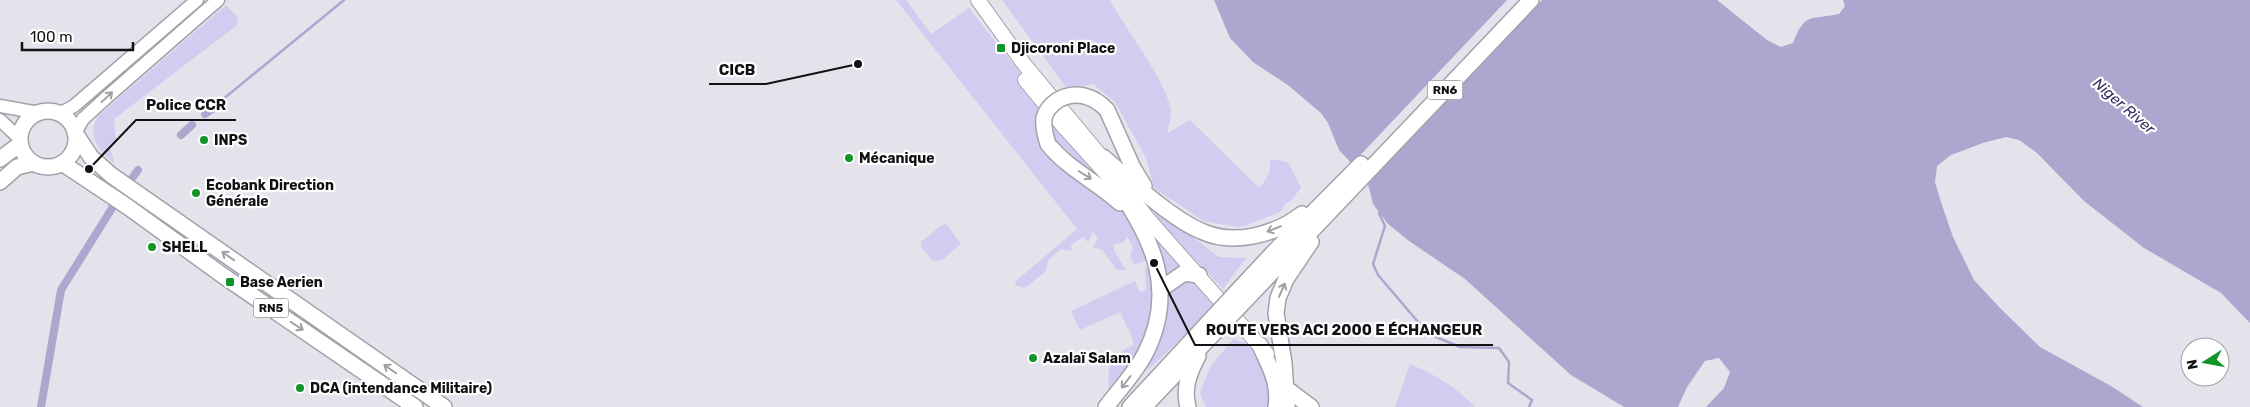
<svg xmlns="http://www.w3.org/2000/svg" width="2250" height="407" viewBox="0 0 2250 407" font-family="Rubik,sans-serif">
<style>
.green{fill:#d3cbf0}
.water{fill:#aea6ce}
.pier{fill:#e4e3ec}
.lines{fill:none;stroke-linecap:round;stroke-linejoin:round}
.stream{stroke:#aea6ce;stroke-width:2.5}
.canal{stroke:#aea6ce;stroke-width:8}
.secondary-casing{stroke:#a3a1aa;stroke-width:15}
.primary-casing{stroke:#a3a1aa;stroke-width:16}
.trunk-casing{stroke:#a3a1aa;stroke-width:18}
.secondary{stroke:#fff;stroke-width:12}
.primary{stroke:#fff;stroke-width:14}
.trunk{stroke:#fff;stroke-width:15}
.trunk-bridge-casing{stroke:#a3a1aa;stroke-width:18;stroke-linecap:butt}
.trunk-bridge{stroke:#fff;stroke-width:15}
.oneway{stroke:#a09fa1}
.poi-dot{fill:#129528;stroke:#fff;stroke-width:2}
.labels{text-anchor:middle;stroke-width:4.5;stroke-linejoin:round;paint-order:stroke}
.shield{fill:#fff;stroke:#58585a;stroke-width:1}
.shield-label{font-size:12px;font-weight:bold;fill:#111013}
.poi-label{font-size:14px;font-weight:bold;fill:#111013;stroke:#fff;text-anchor:start}
.water-label{font-size:15px;font-style:italic;fill:#3b2c5f;stroke:#fff}
.leader{fill:none;stroke:#111013;stroke-width:2}
.callout-dot{fill:#111013;stroke:#fff;stroke-width:2}
.callout-label{font-size:15px;text-anchor:middle;font-weight:bold;fill:#111013;stroke:#fff;stroke-width:4.5;stroke-linejoin:round;paint-order:stroke}
</style>
<rect width="100%" height="100%" fill="#e4e3ec"/>
<path class="green" d="M896,0H906L931,34L969,8C1030,87 1102,168 1148,256L1144,262L1134,264L1130,256L1133,247L1127,236L1123,243L1114,244V251L1126,270H1117L1102,250L1093,247L1098,239L1093,232L1088,242L1083,237L1071,245L1072,251L1061,249L1049,259L1045,272L1025,288L1015,285L1016,281L1077,229Z
M1002,0H1110C1125,29 1167,81 1171,111C1172,118 1167,126 1168,133L1190,120L1259,188C1268,178 1271,172 1270,159L1288,162L1301,187L1293,199L1285,204L1280,212L1244,226L1237,227L1204,221L1154,188L1146,158L1115,102L1093,84L1068,90Z
M226,5L239,18L236,26L114,119L116,143L110,148L115,164C99,151 86,137 98,116Z
M1160,212L1219,257L1246,258L1223,289L1152,215Z
M946,224L961,244L942,260L933,261L921,247V242L942,225Z
M1157,241L1187,271L1215,306L1147,371C1154,354 1162,337 1164,319C1166,294 1161,265 1157,241Z
M1150,267L1154,277L1149,334L1118,390H1109C1106,367 1112,354 1134,345L1131,335L1120,312L1080,330L1071,311L1135,281L1140,292L1146,290L1145,268Z
M1233,339L1248,344L1265,364L1274,383L1269,407H1206L1200,393L1210,367Z
M1410,364C1436,375 1456,387 1475,407H1395Z"/>
<path class="water" d="M1214,0H1717L1767,40L1781,47L1793,43C1805,12 1810,20 1839,14L1845,6L1843,0H2250V323L2221,293L2144,248L2084,201L2037,153L2019,140L2006,137L1983,143L1951,155L1937,166L1935,182L1942,205L1953,237L1974,280L2000,308L2040,347L2111,386L2143,407H1706L1724,388L1730,372L1719,358L1705,361L1687,387L1678,407H1624L1571,375L1465,279L1409,241L1388,224L1373,204L1367,180L1339,150L1328,123L1321,113L1289,86L1253,62L1230,38Z"/>
<path class="pier" d="M1507,0H1542L1366,186L1365,181L1350,166Z"/>
<g class="lines">
<path class="stream" d="M222,100L344,0
M1379,213L1385,226L1373,264L1378,275L1419,323L1436,337L1460,347L1499,348L1509,362L1508,383L1532,400L1529,407"/>
<path class="canal" d="M205,114L211,110
M181,135L192,125
M125,188L138,170
M41,407L61,290L119,197"/>
<defs>
<path id="secondary" d="M0,106L39,113
M59,114L74,106L197,0
M0,120L19,138
M75,133L83,119L107,97L218,0"/>
<path id="primary" d="M978,0L1024,64L1109,166
M1025,80L1063,126L1121,190
M1126,190L1149,220L1267,354"/>
<path id="trunk" d="M1107,110L1133,168L1144,186
M20 139a28 28 0 1 1 56 0a28 28 0 1 1-56 0Z
M75,133L91,157L111,175L444,407
M1048,144C1068,169 1097,182 1120,203
M1103,157C1129,179 1170,218 1201,231C1233,246 1275,235 1302,214
M0,159L20,144
M62,163L128,207L222,275L415,407
M0,182L17,167L33,163
M1161,289L1184,273L1199,275
M1231,298L1272,254L1361,164
M1239,307L1531,0
M1260,345C1269,366 1280,383 1276,407
M1287,389L1311,407
M1106,407C1119,390 1135,373 1145,354C1178,290 1152,237 1114,183
M1130,407L1206,325
M1144,407L1213,334
M1188,407C1183,388 1189,373 1198,356
M1287,407L1284,363L1276,313L1278,298L1286,279L1311,242"/>
</defs>
<use href="#secondary" class="secondary-casing"/>
<use href="#primary" class="primary-casing"/>
<use href="#trunk" class="trunk-casing"/>
<use href="#secondary" class="secondary"/>
<use href="#primary" class="primary"/>
<use href="#trunk" class="trunk"/>
<defs>
<path id="trunk-bridge" d="M1048,144C1045,135 1043,127 1044,118C1046,110 1052,104 1058,100C1076,90 1094,96 1107,110
M1206,325L1231,298
M1213,334L1239,307"/>
</defs>
<use href="#trunk-bridge" class="trunk-bridge-casing"/>
<use href="#trunk-bridge" class="trunk-bridge"/>
</g>
<defs><path id="oneway-shaft" d="M-6 0H5M1.5-3L5.5 0L1.5 3" fill="none" stroke-width="1.6" stroke-linecap="round" stroke-linejoin="round" transform="scale(1.25)"/></defs>
<g class="oneway">
<use href="#oneway-shaft" transform="translate(107 97) rotate(-43)"/>
<use href="#oneway-shaft" transform="translate(1085 175) rotate(32)"/>
<use href="#oneway-shaft" transform="translate(1274 229) rotate(158)"/>
<use href="#oneway-shaft" transform="translate(228 256) rotate(-145)"/>
<use href="#oneway-shaft" transform="translate(1282 290) rotate(-66)"/>
<use href="#oneway-shaft" transform="translate(297 326) rotate(34)"/>
<use href="#oneway-shaft" transform="translate(390 369) rotate(-145)"/>
<use href="#oneway-shaft" transform="translate(1126 382) rotate(127)"/>
</g>
<g class="poi-dot">
<rect x="996" y="43" width="10" height="10" rx="2.5"/>
<circle cx="204" cy="140" r="5"/>
<circle cx="849" cy="158" r="5"/>
<circle cx="196" cy="193" r="5"/>
<circle cx="152" cy="247" r="5"/>
<rect x="225" y="277" width="10" height="10" rx="2.5"/>
<circle cx="1033" cy="358" r="5"/>
<circle cx="300" cy="388" r="5"/>
</g>
<g class="labels">
<g class="shield">
<rect x="1427.5" y="80.5" width="35" height="19" rx="4"/>
<rect x="253.5" y="298.5" width="35" height="19" rx="4"/>
</g>
<g class="shield-label">
<text x="1445" y="94">RN6</text>
<text x="271" y="312">RN5</text>
</g>
<g class="poi-label">
<text x="1011" y="53">Djicoroni Place</text>
<text x="214" y="145">INPS</text>
<text x="859" y="163">Mécanique</text>
<text x="206" y="190">Ecobank Direction<tspan x="206" dy="16">Générale</tspan></text>
<text x="162" y="252">SHELL</text>
<text x="240" y="287">Base Aerien</text>
<text x="1043" y="363">Azalaï Salam</text>
<text x="310" y="393">DCA (intendance Militaire)</text>
</g>
<g class="water-label">
<text transform="translate(2124 106) rotate(41)" y="5">Niger River</text>
</g>
</g>
<path class="leader" d="M858 64L766 84H709M89 169L136 120H236M1154 263L1195 345H1493"/>
<g class="callout-dot">
<circle cx="858" cy="64" r="5"/>
<circle cx="89" cy="169" r="5"/>
<circle cx="1154" cy="263" r="5"/>
</g>
<g class="callout-label">
<text x="737" y="75">CICB</text>
<text x="186" y="110">Police CCR</text>
<text x="1344" y="335">ROUTE VERS ACI 2000 E ÉCHANGEUR</text>
</g>
<g transform="translate(2205 362) rotate(259)"><circle r="24" fill="#ffffff" stroke="#a09fa1"/>
<path d="M0-4L9 19L0 12L-9 19Z" fill="#129528"/>
<text y="-8" font-size="14" font-weight="bold" text-anchor="middle" fill="#111013">N</text>
</g>
<path d="M22 42v8h111v-8" fill="none" stroke="#111013" stroke-width="2.5"/>
<text x="30" y="42" font-size="15" fill="#111013" stroke="#ffffff" stroke-width="4" paint-order="stroke">100 m</text>
</svg>
